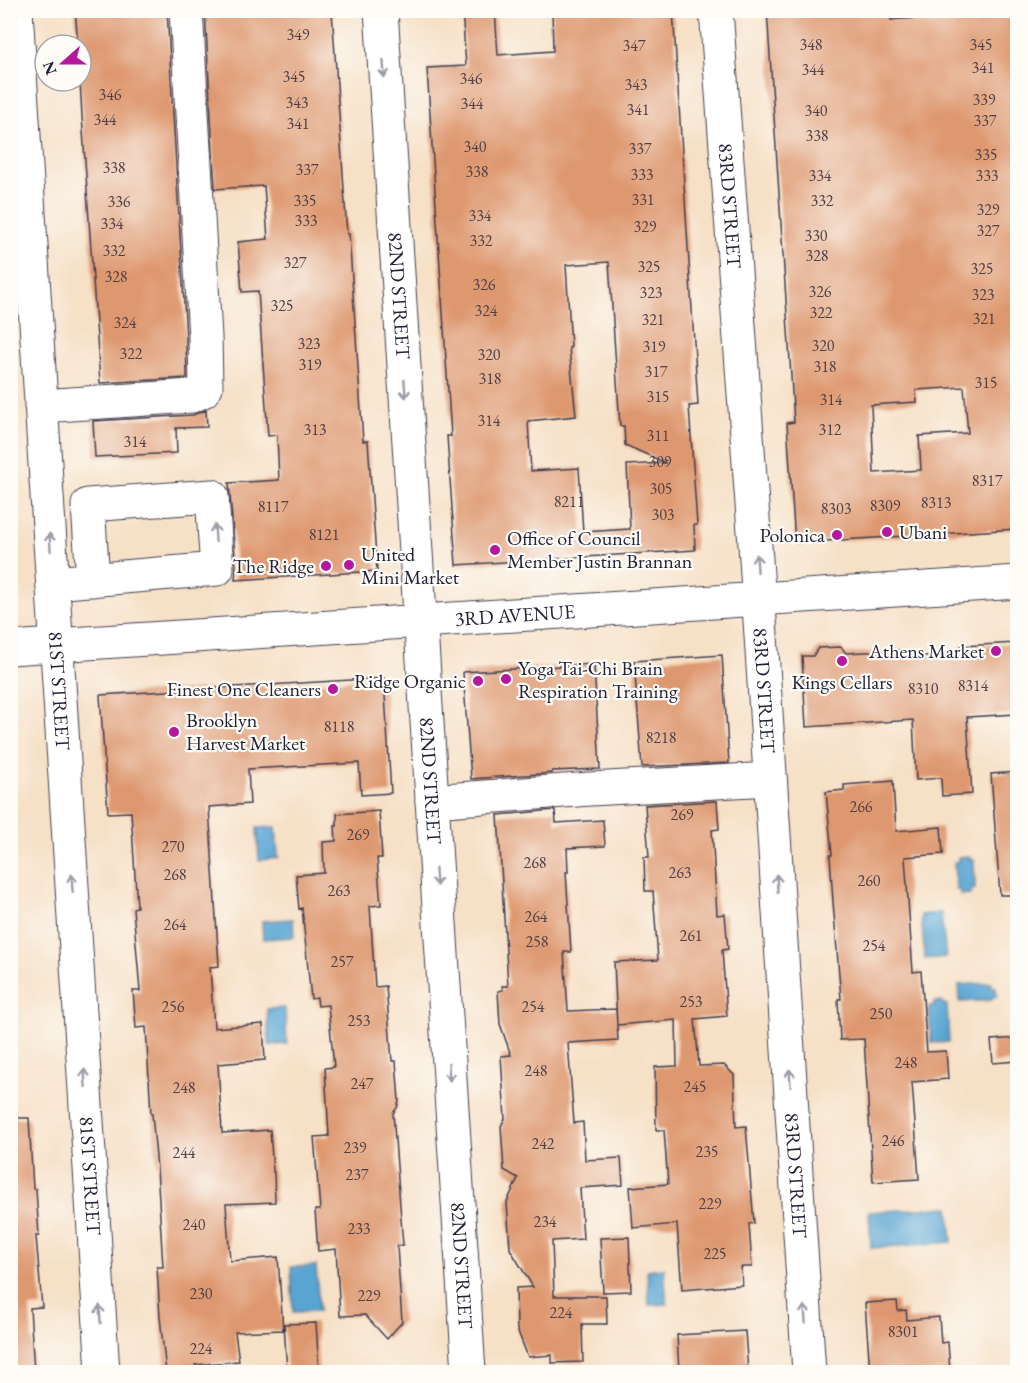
<svg xmlns="http://www.w3.org/2000/svg" width="1028" height="1383" viewBox="0 0 1028 1383" font-family="'EB Garamond',serif">
<style>
.water{fill:#59a5d2;stroke:#3e6486;stroke-width:1.5}
.building{fill:#de986f;fill-rule:evenodd}
.lines{fill:none;stroke-linecap:round;stroke-linejoin:round}
.minor-casing{stroke:#423e50;stroke-width:35}
.minor{stroke:#fff;stroke-width:33}
.oneway{stroke:#9c9ca7}
.poi-dot{fill:#b5179e;stroke:#fdfcf7;stroke-width:2}
.labels{text-anchor:middle;stroke-width:4.5;stroke-linejoin:round;paint-order:stroke}
.number-label{font-size:16px;fill:#514048}
.street-label{font-size:20px;fill:#22223b;stroke:#fdfcf7}
.poi-label{font-size:20px;fill:#22223b;stroke:#fdfcf7;text-anchor:start}
</style>
<rect width="100%" height="100%" fill="#fdfcf7"/>
<filter id="ink" filterUnits="userSpaceOnUse"><feTurbulence type="fractalNoise" baseFrequency=".0167" numOctaves="2"/><feDisplacementMap in="SourceGraphic" scale="12" xChannelSelector="R" yChannelSelector="G"/><feConvolveMatrix kernelMatrix="1 2 1 2 8 2 1 2 1" color-interpolation-filters="sRGB"/></filter>
<filter id="wash" filterUnits="userSpaceOnUse"><feTurbulence type="fractalNoise" baseFrequency=".008" numOctaves="4" result="noise"/><feDisplacementMap in="SourceGraphic" scale="24" xChannelSelector="R" yChannelSelector="G"/><feGaussianBlur stdDeviation="1.35" result="paint"/><feColorMatrix in="noise" values="0 0 0 0 0 0 0 0 0 0 0 0 0 0 0 0 0 1.4 0 .05"/><feComposite in="paint" operator="in"/></filter>
<g filter="url(#wash)">
<rect width="100%" height="100%" fill="#f6e0c6"/>
<path class="water" d="M276,827L278,858L259,860L257,828Z
M970,856V860H974L975,889L971,890V894L960,895V890H956L954,862H958V857Z
M941,913L946,957L925,959L921,915Z
M293,919L294,937L263,939L262,921Z
M991,983V987H996L997,996L992,997V1000L960,1002L959,985Z
M942,1001L943,1005H947L949,1042L931,1043L929,1006H934V1002Z
M285,1008L287,1044L269,1045L267,1009Z
M949,1207L952,1242L871,1248L869,1212Z
M316,1266L319,1311L293,1312L291,1267Z
M664,1268L667,1304L649,1305L647,1270Z"/>
<g id="blocks">
<path class="building" d="M75,10H167L186,338L187,378L100,383L82,116L80,81L81,45H78Z
M205,10H332L347,234H349L363,441H368L377,571L235,580L236,568L229,483L279,480L277,435L268,436L258,291L242,292L238,242L268,239L264,186L215,189Z
M462,10H495L498,55L553,51L552,10H673L698,405L689,406L697,525H694L695,550L456,565L447,436H451L427,68L466,66ZM609,262L620,426H624L625,445L666,463L627,465L630,529L583,532L579,468L531,471L528,421L576,416L569,348L571,347L566,265Z
M767,10H891V20L945,16V10H1014L1017,58V529L795,543L787,423L794,422ZM964,387L968,433L919,436L921,470L874,473L871,405L917,402L916,390Z
M206,410L207,427L176,428L177,453L95,457L93,421L193,415Z
M1017,643V714L967,717L972,794L942,796L941,778L916,780L913,720L806,727L802,656H813L818,648L841,647L846,653L903,650L909,657L958,654L961,646Z
M722,655L729,763L642,767L634,661Z
M594,664L600,769L552,771V773L471,779L463,672Z
M384,678L391,793L361,795L359,763L248,769L250,804L209,807L219,966L210,967L214,1028L263,1024L265,1060L218,1064L222,1133L270,1130L273,1172H274L275,1202L226,1204L230,1261L278,1257L283,1330L235,1332L239,1361L195,1365V1372H166L160,1317L157,1267H163L157,1168L152,1114H151L146,1027L136,1028L133,991H140L133,908L137,907L131,812L108,813L100,695Z
M1017,772V895H1000L991,774Z
M893,781L896,831L941,827L943,854L905,857L913,972L921,971L927,1052L946,1051L948,1079L912,1082L919,1179L873,1182L864,1039L840,1040L838,999H841L833,902L830,855H832L826,792L844,790V785Z
M717,801L719,829L712,830L717,915L725,914L728,949L722,950L727,1016L695,1019L699,1066L724,1065L734,1075L736,1127L746,1126L754,1223L749,1224L752,1267H741L742,1285L682,1290L677,1224L633,1228L630,1187L668,1184L664,1130H656L655,1067L677,1066L676,1020L617,1025L614,962L658,960L653,891H645L644,857H649L645,805Z
M555,810L556,823L603,820L605,846L567,848L568,872H566L571,952H564L568,1011L616,1009L618,1040L568,1043L574,1123L583,1122L585,1160L621,1158L623,1185L580,1188L583,1239L552,1241L554,1296H606L607,1324H582L583,1362L552,1363V1355L528,1357L517,1329L516,1288L533,1287L510,1249L507,1202L518,1178L504,1170L501,1126L505,1119L501,1056L511,1055L500,1024L498,991L503,990L502,986H508L498,815Z
M379,811L382,858H377L381,905L370,906L375,987L386,986L392,1061H396L399,1101L397,1108L393,1113L403,1245L397,1246L402,1322L387,1339L365,1315L340,1316L336,1249L318,1251L315,1210H320L314,1137L329,1136L325,1068L334,1067L328,1005L318,1006L317,998L311,999L302,908L299,909L296,875L324,873L323,842L336,841L335,826H337V814Z
M1017,1038V1061L993,1063L991,1040Z
M10,1118H29L33,1189H36L39,1236H36L42,1307L30,1308L34,1372H10Z
M629,1237L631,1291L603,1292L600,1238Z
M897,1301L898,1311L906,1310L907,1320L939,1317L941,1343L948,1342L950,1372H870L865,1303Z
M316,1323L319,1372H287L284,1324Z
M745,1331L748,1372H716V1369L679,1371L677,1335Z"/>
</g>
</g>
<g filter="url(#ink)">
<use href="#blocks" fill-opacity="0" stroke="#423e50" stroke-width="1.5"/>
<g class="lines">
<defs>
<g id="minor">
<path id="s1" d="M16,10L103,1372"/>
<path id="s2" d="M381,10L469,1372"/>
<path id="s3" d="M716,10L756,559L809,1372"/>
<path d="M41,406L192,396L203,391L206,387L205,337L186,10"/>
<path d="M53,583L217,569L212,496L88,505L93,580"/>
<path id="s4" d="M10,648L1018,582"/>
<path d="M432,801L590,789L770,779"/>
</g>
</defs>
<use href="#minor" class="minor-casing"/>
<use href="#minor" class="minor"/>
</g>
<defs><path id="oneway-shaft" d="M-6 0H5M1.5-3L5.5 0L1.5 3" fill="none" stroke-width="1.6" stroke-linecap="round" stroke-linejoin="round" transform="scale(1.5)"/></defs>
<g class="oneway">
<use href="#oneway-shaft" transform="translate(384 69) rotate(86)"/>
<use href="#oneway-shaft" transform="translate(405 389) rotate(86)"/>
<use href="#oneway-shaft" transform="translate(215 533) rotate(-94)"/>
<use href="#oneway-shaft" transform="translate(50 542) rotate(-94)"/>
<use href="#oneway-shaft" transform="translate(757 563) rotate(-94)"/>
<use href="#oneway-shaft" transform="translate(436 877) rotate(86)"/>
<use href="#oneway-shaft" transform="translate(72 883) rotate(-94)"/>
<use href="#oneway-shaft" transform="translate(777 883) rotate(-94)"/>
<use href="#oneway-shaft" transform="translate(449 1072) rotate(86)"/>
<use href="#oneway-shaft" transform="translate(85 1078) rotate(-94)"/>
<use href="#oneway-shaft" transform="translate(790 1078) rotate(-94)"/>
<use href="#oneway-shaft" transform="translate(100 1314) rotate(-94)"/>
<use href="#oneway-shaft" transform="translate(805 1314) rotate(-94)"/>
</g>
</g>
<g class="poi-dot">
<circle cx="887" cy="532" r="6"/>
<circle cx="837" cy="535" r="6"/>
<circle cx="495" cy="550" r="6"/>
<circle cx="349" cy="565" r="6"/>
<circle cx="326" cy="566" r="6"/>
<circle cx="996" cy="651" r="6"/>
<circle cx="842" cy="661" r="6"/>
<circle cx="506" cy="679" r="6"/>
<circle cx="478" cy="681" r="6"/>
<circle cx="333" cy="689" r="6"/>
<circle cx="174" cy="732" r="6"/>
</g>
<g class="labels">
<g class="number-label">
<text x="298" y="40">349</text>
<text x="811" y="50">348</text>
<text x="981" y="50">345</text>
<text x="634" y="51">347</text>
<text x="983" y="73">341</text>
<text x="813" y="75">344</text>
<text x="294" y="82">345</text>
<text x="471" y="84">346</text>
<text x="636" y="90">343</text>
<text x="110" y="100">346</text>
<text x="984" y="105">339</text>
<text x="297" y="108">343</text>
<text x="472" y="109">344</text>
<text x="638" y="115">341</text>
<text x="816" y="116">340</text>
<text x="105" y="125">344</text>
<text x="985" y="126">337</text>
<text x="298" y="129">341</text>
<text x="817" y="141">338</text>
<text x="475" y="152">340</text>
<text x="640" y="154">337</text>
<text x="986" y="160">335</text>
<text x="114" y="173">338</text>
<text x="307" y="175">337</text>
<text x="477" y="177">338</text>
<text x="642" y="180">333</text>
<text x="820" y="181">334</text>
<text x="987" y="181">333</text>
<text x="643" y="205">331</text>
<text x="305" y="206">335</text>
<text x="822" y="206">332</text>
<text x="119" y="207">336</text>
<text x="988" y="215">329</text>
<text x="480" y="221">334</text>
<text x="306" y="226">333</text>
<text x="112" y="229">334</text>
<text x="645" y="232">329</text>
<text x="988" y="236">327</text>
<text x="816" y="241">330</text>
<text x="481" y="246">332</text>
<text x="114" y="256">332</text>
<text x="817" y="261">328</text>
<text x="295" y="268">327</text>
<text x="649" y="272">325</text>
<text x="982" y="274">325</text>
<text x="116" y="282">328</text>
<text x="484" y="290">326</text>
<text x="820" y="297">326</text>
<text x="651" y="298">323</text>
<text x="983" y="300">323</text>
<text x="282" y="311">325</text>
<text x="486" y="316">324</text>
<text x="821" y="318">322</text>
<text x="984" y="324">321</text>
<text x="653" y="325">321</text>
<text x="125" y="328">324</text>
<text x="309" y="349">323</text>
<text x="823" y="351">320</text>
<text x="654" y="352">319</text>
<text x="131" y="359">322</text>
<text x="489" y="360">320</text>
<text x="310" y="370">319</text>
<text x="825" y="372">318</text>
<text x="656" y="377">317</text>
<text x="490" y="384">318</text>
<text x="986" y="388">315</text>
<text x="658" y="402">315</text>
<text x="831" y="405">314</text>
<text x="489" y="426">314</text>
<text x="315" y="435">313</text>
<text x="830" y="435">312</text>
<text x="658" y="441">311</text>
<text x="135" y="447">314</text>
<text x="660" y="467">309</text>
<text x="987" y="486">8317</text>
<text x="661" y="494">305</text>
<text x="569" y="507">8211</text>
<text x="936" y="508">8313</text>
<text x="885" y="511">8309</text>
<text x="273" y="512">8117</text>
<text x="836" y="514">8303</text>
<text x="663" y="520">303</text>
<text x="324" y="540">8121</text>
<text x="973" y="691">8314</text>
<text x="923" y="694">8310</text>
<text x="339" y="732">8118</text>
<text x="661" y="743">8218</text>
<text x="861" y="812">266</text>
<text x="682" y="820">269</text>
<text x="358" y="840">269</text>
<text x="173" y="852">270</text>
<text x="535" y="868">268</text>
<text x="680" y="878">263</text>
<text x="175" y="880">268</text>
<text x="869" y="886">260</text>
<text x="339" y="896">263</text>
<text x="536" y="922">264</text>
<text x="175" y="930">264</text>
<text x="691" y="941">261</text>
<text x="537" y="947">258</text>
<text x="874" y="951">254</text>
<text x="342" y="967">257</text>
<text x="691" y="1007">253</text>
<text x="173" y="1012">256</text>
<text x="533" y="1012">254</text>
<text x="881" y="1019">250</text>
<text x="359" y="1026">253</text>
<text x="906" y="1068">248</text>
<text x="536" y="1076">248</text>
<text x="362" y="1089">247</text>
<text x="695" y="1092">245</text>
<text x="184" y="1093">248</text>
<text x="893" y="1146">246</text>
<text x="543" y="1149">242</text>
<text x="355" y="1153">239</text>
<text x="707" y="1157">235</text>
<text x="184" y="1158">244</text>
<text x="357" y="1180">237</text>
<text x="710" y="1209">229</text>
<text x="545" y="1227">234</text>
<text x="194" y="1230">240</text>
<text x="359" y="1234">233</text>
<text x="715" y="1259">225</text>
<text x="201" y="1299">230</text>
<text x="369" y="1301">229</text>
<text x="561" y="1318">224</text>
<text x="903" y="1337">8301</text>
<text x="201" y="1354">224</text>
</g>
<g class="street-label">
<text dy="7" stroke="none"><textPath href="#s3" startOffset="196">83RD STREET</textPath></text>
<text dy="7" stroke="none"><textPath href="#s2" startOffset="286">82ND STREET</textPath></text>
<text dy="7" stroke="none"><textPath href="#s4" startOffset="506">3RD AVENUE</textPath></text>
<text dy="7" stroke="none"><textPath href="#s1" startOffset="682">81ST STREET</textPath></text>
<text dy="7" stroke="none"><textPath href="#s3" startOffset="682">83RD STREET</textPath></text>
<text dy="7" stroke="none"><textPath href="#s2" startOffset="772">82ND STREET</textPath></text>
<text dy="7" stroke="none"><textPath href="#s1" startOffset="1168">81ST STREET</textPath></text>
<text dy="7" stroke="none"><textPath href="#s3" startOffset="1168">83RD STREET</textPath></text>
<text dy="7" stroke="none"><textPath href="#s2" startOffset="1258">82ND STREET</textPath></text>
</g>
<g class="poi-label">
<text x="899" y="539">Ubani</text>
<text x="825" y="542" text-anchor="end">Polonica</text>
<text x="507" y="545">Office of Council<tspan x="507" dy="23">Member Justin Brannan</tspan></text>
<text x="361" y="561">United<tspan x="361" dy="23">Mini Market</tspan></text>
<text x="314" y="573" text-anchor="end">The Ridge</text>
<text x="984" y="658" text-anchor="end">Athens Market</text>
<text x="518" y="675">Yoga Tai-Chi Brain<tspan x="518" dy="23">Respiration Training</tspan></text>
<text x="466" y="688" text-anchor="end">Ridge Organic</text>
<text x="842" y="689" text-anchor="middle">Kings Cellars</text>
<text x="321" y="696" text-anchor="end">Finest One Cleaners</text>
<text x="186" y="727">Brooklyn<tspan x="186" dy="23">Harvest Market</tspan></text>
</g>
</g>
<rect width="1028" height="1383" fill="none" stroke="#fdfcf7" stroke-width="36"/>
<g transform="translate(63 63) rotate(249)"><circle r="28" fill="#fdfcf7" stroke="#a5a5ac" stroke-width="1.5"/>
<path d="M0-4.5L10 22L0 15L-10 22Z" fill="#b5179e"/>
<text y="-9" font-size="16" font-weight="bold" text-anchor="middle" fill="#22223b">N</text>
</g>
</svg>
